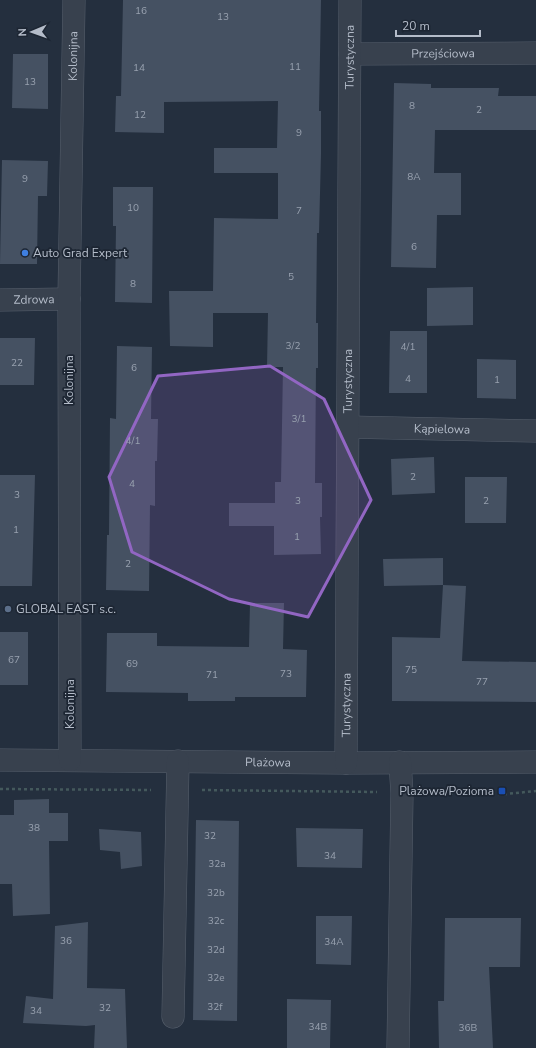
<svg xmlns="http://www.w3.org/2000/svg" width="536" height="1048" viewBox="0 0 536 1048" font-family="'Nunito Sans',sans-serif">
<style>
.building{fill:#455162}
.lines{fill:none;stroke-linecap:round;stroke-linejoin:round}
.minor-casing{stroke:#565f6c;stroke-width:23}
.path{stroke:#44595c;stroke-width:2.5;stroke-dasharray:3 3;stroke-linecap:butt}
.minor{stroke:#38414e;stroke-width:22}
.marked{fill:#9266c3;fill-opacity:0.2;stroke:#9266c3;stroke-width:3;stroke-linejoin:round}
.shop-dot{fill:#3f7fe0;stroke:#1d2633;stroke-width:1.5}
.service-dot{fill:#5c6f8a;stroke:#1d2633;stroke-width:1.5}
.transit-dot{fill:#1a4fb4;stroke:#1d2633;stroke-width:1.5}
.labels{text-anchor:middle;stroke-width:3.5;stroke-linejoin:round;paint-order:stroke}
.number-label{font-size:10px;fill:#98a1af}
.street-label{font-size:12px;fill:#b4bcc9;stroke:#1d2633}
.poi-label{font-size:12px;fill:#b4bcc9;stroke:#1d2633;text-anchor:start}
</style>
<rect width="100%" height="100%" fill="#242f3e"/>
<path class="building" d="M123,0H321L319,111H321V154L319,233H317L316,323H318V368H316L315,483H322V517H320L321,554L274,555V526H229V503H275V482H281L283,367H267L268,313H213V347L170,346L169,291H213L214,218L278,219V173H214V148H277L278,101L164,102V133L115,132L116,96H121Z
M13,54H48V109L12,108Z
M394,83L431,84V88H499L498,96H536V130H435L434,173H461V215H437L436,268L391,267Z
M2,160L48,161L47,196H38L37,264H0Z
M113,187H153L152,303L115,302L116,226H113Z
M473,287V325L427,326V288Z
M390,331H427V393H389Z
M0,338H35L34,385H0Z
M117,346L152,347L151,419H158L157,461H155V506L150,505L149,591L106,590L107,535H109L110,418L116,419Z
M477,359L516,360V399L477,398Z
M434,457L435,493L392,495L391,459Z
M0,475H35L32,586H0Z
M465,477H507L506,523H465Z
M443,558V585L384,586L383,559Z
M443,585L466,586L462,661L536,662V702L392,701V637L440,638Z
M250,603H284L283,649L307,650L306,697H235V701H188V693L106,692L107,633H157V646L249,647Z
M0,632H28V685H0Z
M49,799V813H68V841H49L50,914L13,916L12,884H0V815H14V800Z
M196,820L239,821L237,1021L193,1020Z
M296,828L363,829L362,868L297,867Z
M99,829L141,832L142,866L121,869L120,852L100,850Z
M316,916H352L351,965L316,964Z
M445,918H521L520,967H489L493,1048H439L438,1001H444Z
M88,922L87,988L125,989L127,1048H94L95,1025L86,1026L23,1023L26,996L53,999L55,926Z
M287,999L331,1000L330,1048H287Z"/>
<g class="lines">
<defs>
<g id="minor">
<path id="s1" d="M350,54L536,53"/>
<path id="s2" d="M0,300L69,299"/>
<path id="s3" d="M347,427L536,431"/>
<path id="s4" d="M0,760L346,763L536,762"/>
<path id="s5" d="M70,760L69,299L74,0"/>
<path id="s6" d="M346,763L350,0"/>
<path d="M173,1017L178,761"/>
<path d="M398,1048L402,793L400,762"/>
</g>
</defs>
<use href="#minor" class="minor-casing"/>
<path class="path" d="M0,789L151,790
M202,790L377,792
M426,793L506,794L536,791"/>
<use href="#minor" class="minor"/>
</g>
<path class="marked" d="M270,366L324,399L371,500L308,617L229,599L132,552L109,477L158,376Z"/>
<circle class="shop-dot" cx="25" cy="253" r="4"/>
<circle class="service-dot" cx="8" cy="609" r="4"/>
<rect class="transit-dot" x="498" y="787" width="8" height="8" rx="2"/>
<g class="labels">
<g class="number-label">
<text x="141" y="14">16</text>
<text x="223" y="20">13</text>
<text x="295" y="70">11</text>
<text x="139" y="71">14</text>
<text x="30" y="85">13</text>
<text x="412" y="109">8</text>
<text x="479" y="113">2</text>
<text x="140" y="118">12</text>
<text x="299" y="136">9</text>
<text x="414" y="180">8A</text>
<text x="25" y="182">9</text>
<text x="133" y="211">10</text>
<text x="299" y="214">7</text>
<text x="414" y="250">6</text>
<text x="291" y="280">5</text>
<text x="133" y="287">8</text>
<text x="293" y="349">3/2</text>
<text x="408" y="350">4/1</text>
<text x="17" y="366">22</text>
<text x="134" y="371">6</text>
<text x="408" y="382">4</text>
<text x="497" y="383">1</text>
<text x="299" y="422">3/1</text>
<text x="133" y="444">4/1</text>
<text x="413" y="480">2</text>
<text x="132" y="487">4</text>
<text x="17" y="498">3</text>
<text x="298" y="504">3</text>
<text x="486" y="504">2</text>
<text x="16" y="533">1</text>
<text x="297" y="540">1</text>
<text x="128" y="567">2</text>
<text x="14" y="663">67</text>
<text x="132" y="667">69</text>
<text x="411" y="673">75</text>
<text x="286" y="677">73</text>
<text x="212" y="678">71</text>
<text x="482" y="685">77</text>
<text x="34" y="831">38</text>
<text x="210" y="839">32</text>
<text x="330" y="859">34</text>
<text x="217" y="867">32a</text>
<text x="216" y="896">32b</text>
<text x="216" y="924">32c</text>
<text x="66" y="944">36</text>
<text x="334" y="945">34A</text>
<text x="216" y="953">32d</text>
<text x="216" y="981">32e</text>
<text x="215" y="1010">32f</text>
<text x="105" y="1011">32</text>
<text x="36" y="1014">34</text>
<text x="318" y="1030">34B</text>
<text x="468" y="1031">36B</text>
</g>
<g class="street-label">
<text dy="4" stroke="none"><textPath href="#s1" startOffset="93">Przejściowa</textPath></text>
<text dy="4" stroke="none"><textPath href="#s5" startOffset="704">Kolonijna</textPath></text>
<text dy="4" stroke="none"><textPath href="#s6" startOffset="706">Turystyczna</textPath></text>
<text dy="4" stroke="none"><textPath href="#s2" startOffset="34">Zdrowa</textPath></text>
<text transform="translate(69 380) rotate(-90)" y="4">Kolonijna</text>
<text dy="4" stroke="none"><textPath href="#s6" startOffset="382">Turystyczna</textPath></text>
<text dy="4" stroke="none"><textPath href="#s3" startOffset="95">Kąpielowa</textPath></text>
<text transform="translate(70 704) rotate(-90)" y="4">Kolonijna</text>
<text dy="4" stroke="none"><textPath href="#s6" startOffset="58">Turystyczna</textPath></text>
<text dy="4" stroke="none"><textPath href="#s4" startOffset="268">Plażowa</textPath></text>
</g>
<g class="poi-label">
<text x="33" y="257">Auto Grad Expert</text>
<text x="16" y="613">GLOBAL EAST s.c.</text>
<text x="494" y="795" text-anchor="end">Plażowa/Pozioma</text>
</g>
</g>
<g transform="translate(32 32) rotate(268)" stroke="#1d2633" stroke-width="3" paint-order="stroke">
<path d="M0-3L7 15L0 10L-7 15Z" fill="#b4bcc9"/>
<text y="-6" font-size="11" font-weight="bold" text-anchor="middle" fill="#b4bcc9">N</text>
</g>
<path d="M396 30v6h84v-6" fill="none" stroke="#b4bcc9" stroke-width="2"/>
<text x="402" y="30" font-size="12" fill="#b4bcc9" stroke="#1d2633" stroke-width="3" paint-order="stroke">20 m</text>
</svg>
